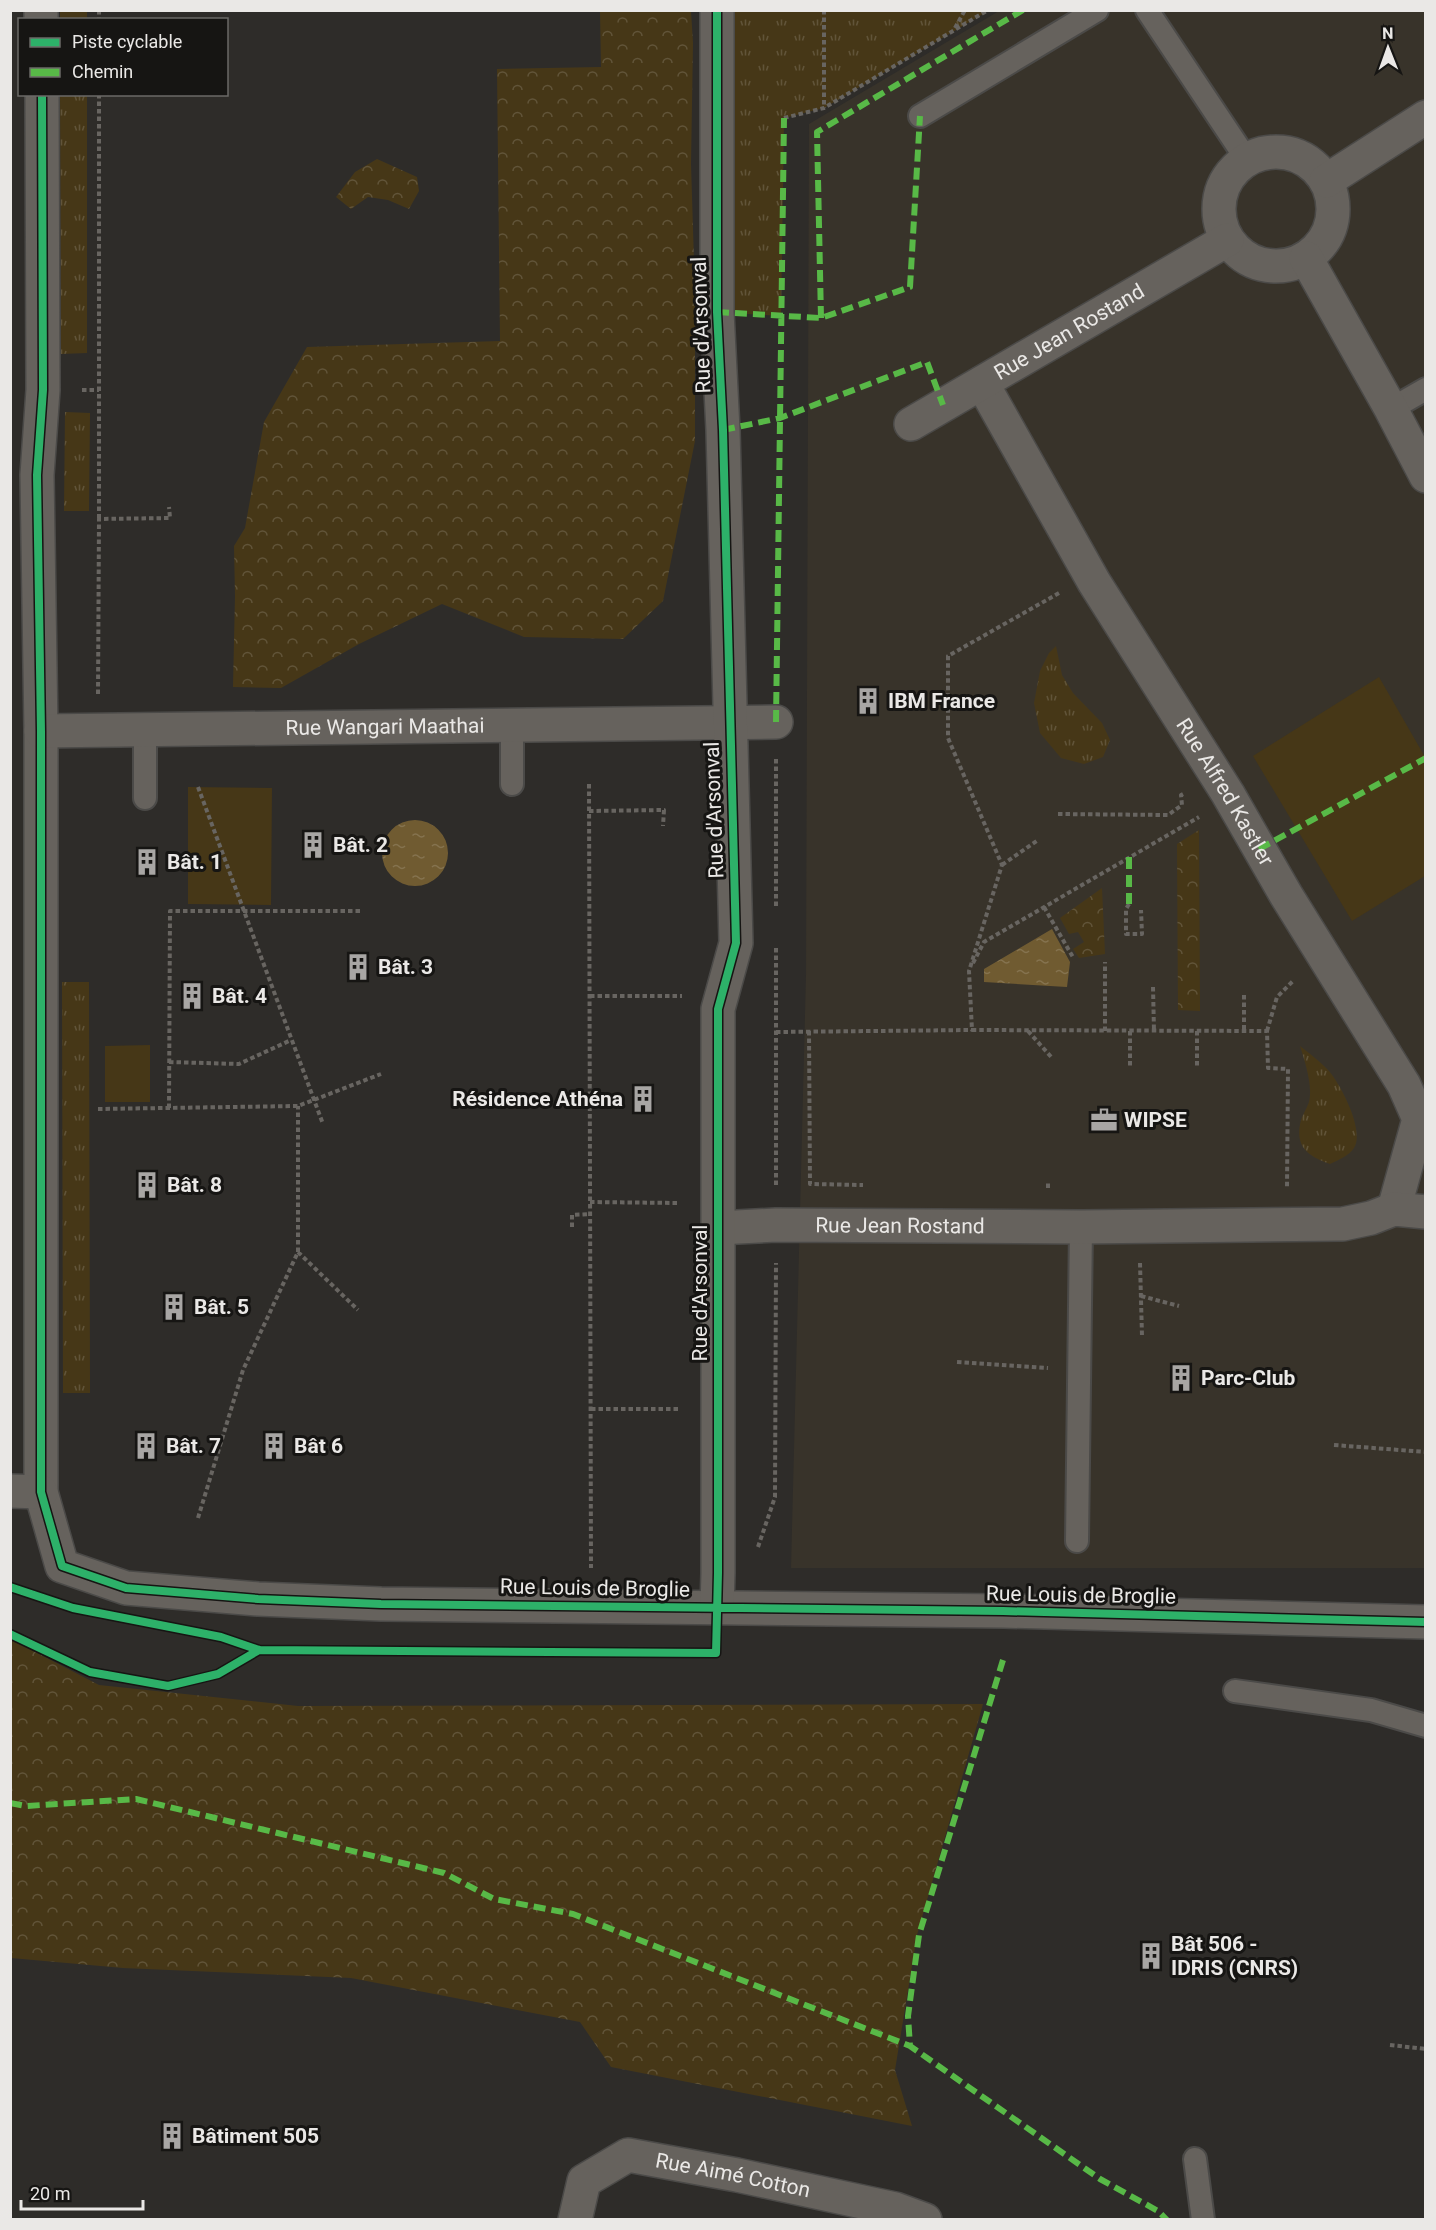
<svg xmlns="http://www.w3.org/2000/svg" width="1436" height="2230" viewBox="0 0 1436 2230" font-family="Roboto,sans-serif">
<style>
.built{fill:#38332a}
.grass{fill:url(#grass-tufts)}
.forest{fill:url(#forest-crowns)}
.green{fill:#463717}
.water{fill:url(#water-ripples)}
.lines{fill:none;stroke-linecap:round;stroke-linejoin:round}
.lane-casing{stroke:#4b4a48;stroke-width:26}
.street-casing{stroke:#4b4a48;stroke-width:36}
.path{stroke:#686561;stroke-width:4;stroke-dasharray:4.5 3;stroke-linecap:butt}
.lane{stroke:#66625d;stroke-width:22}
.street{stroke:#66625d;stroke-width:33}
.quiet{stroke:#58b947;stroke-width:6;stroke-dasharray:12 6;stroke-linecap:butt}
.cycleway-casing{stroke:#161513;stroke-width:11}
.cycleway{stroke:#2db169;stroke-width:8}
.labels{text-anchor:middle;stroke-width:6;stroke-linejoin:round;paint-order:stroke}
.street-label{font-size:21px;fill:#eae8e6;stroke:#161513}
.poi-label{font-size:21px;font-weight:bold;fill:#eae8e6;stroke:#161513;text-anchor:start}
</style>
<defs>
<pattern id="grass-tufts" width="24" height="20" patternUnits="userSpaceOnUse" patternTransform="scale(1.5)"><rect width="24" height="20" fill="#463717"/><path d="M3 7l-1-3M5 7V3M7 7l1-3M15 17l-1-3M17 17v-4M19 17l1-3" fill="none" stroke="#615439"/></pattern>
<pattern id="forest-crowns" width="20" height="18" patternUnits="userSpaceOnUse" patternTransform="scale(1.5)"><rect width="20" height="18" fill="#463717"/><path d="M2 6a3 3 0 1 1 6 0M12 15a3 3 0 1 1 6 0" fill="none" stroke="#615439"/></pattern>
<pattern id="water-ripples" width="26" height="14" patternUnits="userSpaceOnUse" patternTransform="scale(1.5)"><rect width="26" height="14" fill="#705b31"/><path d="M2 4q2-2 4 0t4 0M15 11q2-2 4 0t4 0" fill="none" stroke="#85734f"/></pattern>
</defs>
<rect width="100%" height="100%" fill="#2e2c29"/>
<path class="built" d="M999,11H1425V1568H791L806,975L809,124Z
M10,44L12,409L11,410H10Z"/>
<path class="grass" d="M60,11H87V19H60Z
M717,11H988L824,108L784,118L781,316L717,312Z
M60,95H87V353L61,354Z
M65,412L90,413L89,511H64Z
M1056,646L1062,675L1073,693L1102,723L1110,740L1103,757L1084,764L1061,758L1040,733L1034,703L1040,671L1049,653Z
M62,982H89L90,1393H63Z
M1300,1046C1310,1054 1321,1062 1329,1071C1341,1085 1365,1131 1354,1148C1349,1156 1338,1160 1330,1164C1308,1156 1294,1147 1301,1120C1303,1114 1307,1108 1309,1102C1313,1086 1305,1062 1300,1046Z"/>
<path class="forest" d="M600,11H691L693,43L691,164L695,294V441L663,601L623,639L524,637L442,604L359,644L281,688L233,687L235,596L234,546L245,528L264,422L307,347L500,341L497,69L601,67Z
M377,159L417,177L419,191L409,209L388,200L368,197L351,209L336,197L355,172Z
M1199,830L1200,1011L1178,1010L1177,844Z
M1102,888L1105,954L1079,958L1073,949L1084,942L1078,932L1069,934L1060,918Z
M10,1639L99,1685L298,1706L983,1704L917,1935L895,2070L912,2126L611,2067L580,2022L351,1978L123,1968L11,1958Z"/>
<path class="green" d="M1379,677L1425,757V876L1352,921L1253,756Z
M188,787L272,788L271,905L188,904Z
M150,1045V1102H105V1046Z"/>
<path class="water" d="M382 853a33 33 0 1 1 66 0a33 33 0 1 1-66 0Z
M1052,929L1070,962L1067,987L984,982V969Z"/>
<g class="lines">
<defs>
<path id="lane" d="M1147,10L1247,160
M920,116L1097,10
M1391,409L1426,389
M512,726V784
M145,731V798
M1077,1541L1081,1227
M1235,1691L1371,1710L1426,1726
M1195,2159L1203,2220"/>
<g id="street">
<path d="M41,10V20"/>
<path d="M42,94L43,390L37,475L41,731V1492L62,1566L126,1588L258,1599L381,1604L1003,1611L1426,1622"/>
<circle cx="1276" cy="209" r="57"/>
<path d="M1326,181L1426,117"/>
<path d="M1306,258L1391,409L1426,476"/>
<path id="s1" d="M982,383L1094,582L1228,794L1286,895L1404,1085L1419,1119L1394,1209"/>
<path id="s2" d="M911,424L1227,240"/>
<path id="s3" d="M41,731L776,722"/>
<path id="s4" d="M718,1228L776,1225L1081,1227L1343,1224L1371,1218L1394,1209L1426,1212"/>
<path d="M10,1491L41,1492"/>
<path d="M717,1607L718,1573V1009L736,943L723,430L717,312V10"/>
<path id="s5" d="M575,2220L584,2181L628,2155L737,2175L895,2209L925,2220"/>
</g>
</defs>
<use href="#lane" class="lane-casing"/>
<use href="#street" class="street-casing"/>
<path class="path" d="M99,10V20
M824,10V108
M955,28L965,10
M99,94V519
M784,118L824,108L988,10
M82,390H99
M1059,593L948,656V738L1002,865L969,971L972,1030L1267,1031L1268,1068L1288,1069L1287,1188
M98,694L99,519L170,518L169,507
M776,759V908
M589,784L591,1568
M198,787L323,1124
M589,811L664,810L663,826
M1058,814L1168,815L1182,805L1181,795L1183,794
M1002,865L1038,840
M1129,904L1126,909V934H1142L1141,910
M1044,907L1074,959
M776,948V1187
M973,963L984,942L1199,817
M1153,987L1154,1031
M1244,995V1031
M590,996H682
M809,1031L810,1184L863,1185
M1028,1031L1053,1059
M1105,1031V962
M1130,1031V1066
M1197,1031V1066
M1267,1031L1277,997L1294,980
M776,1032L972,1030
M169,1062L239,1064L291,1040
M169,1108L170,911H362
M98,1109L298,1106L381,1074
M1048,1188V1181
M590,1202L679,1203
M572,1227V1215L590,1214
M298,1252L358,1310
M1140,1263L1142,1336
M1141,1296L1179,1306
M957,1362L1048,1368
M591,1409H680
M1334,1445L1426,1452
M198,1518L243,1370L298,1252V1106
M758,1547L775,1497L776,1263
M1390,2045L1426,2049"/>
<use href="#lane" class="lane"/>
<use href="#street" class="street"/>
<path class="quiet" d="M399,11V10
M717,312L821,318L910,287L920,116
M821,318L817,132L1023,10
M723,430L780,418L927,362L943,405
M776,722L784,118
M1259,849L1426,758
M1129,857V904
M1003,1660L919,1935L908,2016L910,2046L1100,2179L1158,2211L1167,2220
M10,1803L26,1806L136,1799L444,1873L494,1899L573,1914L910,2046"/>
<defs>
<path id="cycleway" d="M42,94L43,390L37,475L41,731V1492L62,1566L126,1588L258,1599L381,1604L1003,1611L1426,1622
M10,1587L73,1608L221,1637L259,1650L716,1653L718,1573V1009L736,943L723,430L717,312V10
M10,1634L90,1672L168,1686L218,1674L259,1650"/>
</defs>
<use href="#cycleway" class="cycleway-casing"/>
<use href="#cycleway" class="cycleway"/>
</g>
<defs>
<symbol id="building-bare" viewBox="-9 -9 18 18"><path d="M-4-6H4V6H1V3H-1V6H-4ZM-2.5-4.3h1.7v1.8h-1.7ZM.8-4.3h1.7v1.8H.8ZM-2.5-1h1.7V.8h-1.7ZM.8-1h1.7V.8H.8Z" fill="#a8a6a4" stroke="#161513" stroke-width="2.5" paint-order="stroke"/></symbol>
<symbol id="office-bare" viewBox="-9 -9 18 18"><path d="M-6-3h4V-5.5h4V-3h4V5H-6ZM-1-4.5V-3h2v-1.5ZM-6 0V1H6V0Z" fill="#a8a6a4" stroke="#161513" stroke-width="2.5" paint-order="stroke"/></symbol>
</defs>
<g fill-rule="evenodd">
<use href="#building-bare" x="849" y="682" width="38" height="38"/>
<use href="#building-bare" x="294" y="826" width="38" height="38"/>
<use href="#building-bare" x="128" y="843" width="38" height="38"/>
<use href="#building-bare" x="339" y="948" width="38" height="38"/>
<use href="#building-bare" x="173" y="977" width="38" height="38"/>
<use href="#building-bare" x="624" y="1080" width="38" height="38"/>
<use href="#office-bare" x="1085" y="1101" width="38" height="38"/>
<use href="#building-bare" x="128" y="1166" width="38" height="38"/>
<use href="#building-bare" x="155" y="1288" width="38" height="38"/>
<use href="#building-bare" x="1162" y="1359" width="38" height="38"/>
<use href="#building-bare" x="127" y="1427" width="38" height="38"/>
<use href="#building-bare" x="255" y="1427" width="38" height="38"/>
<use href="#building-bare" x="1132" y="1937" width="38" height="38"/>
<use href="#building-bare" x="153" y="2117" width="38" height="38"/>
</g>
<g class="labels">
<g class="street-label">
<text transform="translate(701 325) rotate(-92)" y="7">Rue d'Arsonval</text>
<text dy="7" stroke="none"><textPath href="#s2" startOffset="183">Rue Jean Rostand</textPath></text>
<text dy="7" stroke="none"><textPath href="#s3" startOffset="344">Rue Wangari Maathai</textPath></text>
<text dy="7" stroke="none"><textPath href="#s1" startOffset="476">Rue Alfred Kastler</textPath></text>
<text transform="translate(714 810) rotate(-92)" y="7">Rue d'Arsonval</text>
<text dy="7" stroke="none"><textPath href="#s4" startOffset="182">Rue Jean Rostand</textPath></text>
<text transform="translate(700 1293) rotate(-90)" y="7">Rue d'Arsonval</text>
<text transform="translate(595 1588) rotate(1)" y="7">Rue Louis de Broglie</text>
<text transform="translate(1081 1595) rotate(1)" y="7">Rue Louis de Broglie</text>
<text dy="7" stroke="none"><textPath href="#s5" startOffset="198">Rue Aimé Cotton</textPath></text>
</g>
<g class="poi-label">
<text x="888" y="708">IBM France</text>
<text x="333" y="852">Bât. 2</text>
<text x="167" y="869">Bât. 1</text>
<text x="378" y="974">Bât. 3</text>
<text x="212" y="1003">Bât. 4</text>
<text x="623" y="1106" text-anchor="end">Résidence Athéna</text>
<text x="1124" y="1127">WIPSE</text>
<text x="167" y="1192">Bât. 8</text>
<text x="194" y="1314">Bât. 5</text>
<text x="1201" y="1385">Parc-Club</text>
<text x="166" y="1453">Bât. 7</text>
<text x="294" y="1453">Bât 6</text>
<text x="1171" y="1951">Bât 506 -<tspan x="1171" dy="24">IDRIS (CNRS)</tspan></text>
<text x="192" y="2143">Bâtiment 505</text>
</g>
</g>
<rect width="1436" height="2230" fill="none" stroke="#eae8e6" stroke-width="24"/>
<rect x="18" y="18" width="210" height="78" fill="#161513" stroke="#6b6967" stroke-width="1.5"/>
<rect x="30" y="38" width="30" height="9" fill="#2db169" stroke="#6b6967" stroke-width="1.5"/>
<text x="72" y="48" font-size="18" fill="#eae8e6">Piste cyclable</text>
<rect x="30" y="68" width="30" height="9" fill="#58b947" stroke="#6b6967" stroke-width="1.5"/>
<text x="72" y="78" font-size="18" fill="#eae8e6">Chemin</text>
<g transform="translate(1388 48) rotate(359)" stroke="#161513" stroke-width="4.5" paint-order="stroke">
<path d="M0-4.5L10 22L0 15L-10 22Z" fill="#eae8e6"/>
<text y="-9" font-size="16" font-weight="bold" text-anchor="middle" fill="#eae8e6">N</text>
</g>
<path d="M21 2200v9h122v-9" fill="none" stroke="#eae8e6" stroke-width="3"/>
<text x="30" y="2200" font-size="18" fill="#eae8e6" stroke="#161513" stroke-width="4.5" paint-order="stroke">20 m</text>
</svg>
